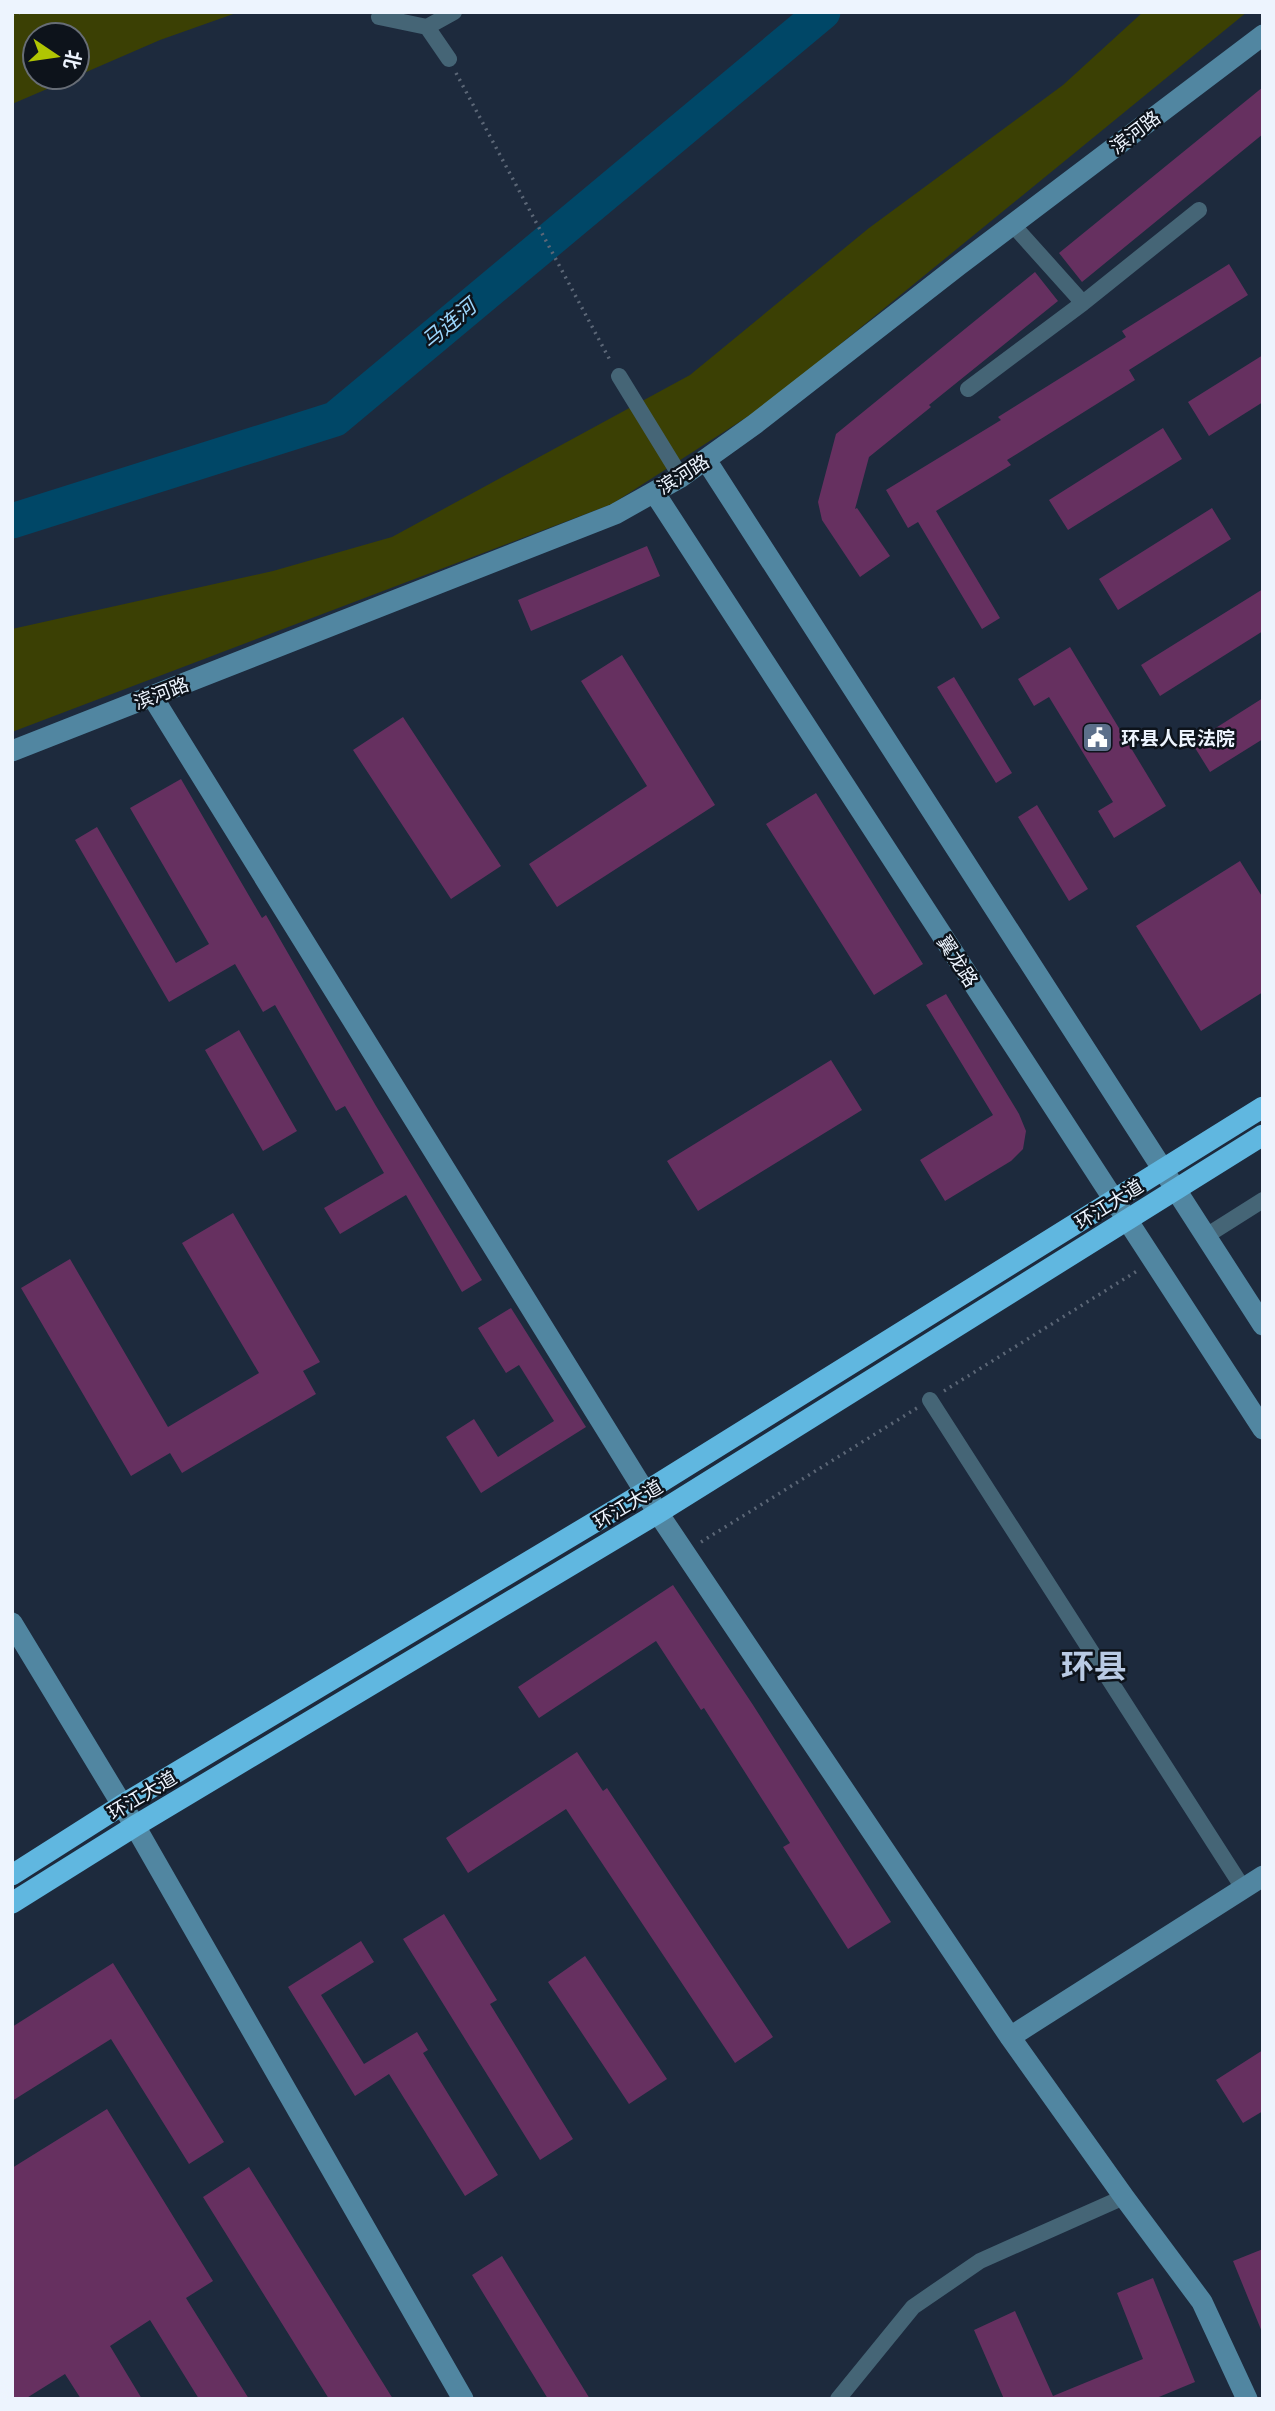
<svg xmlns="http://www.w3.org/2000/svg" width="1275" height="2411" viewBox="0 0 1275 2411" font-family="'Nunito Sans','Noto Sans SC',sans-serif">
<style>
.green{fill:#3b4004}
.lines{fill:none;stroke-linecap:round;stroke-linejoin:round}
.river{stroke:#004767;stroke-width:35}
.building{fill:#663060}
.path{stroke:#5c6777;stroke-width:3.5;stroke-dasharray:2 5;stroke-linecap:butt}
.street{stroke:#456576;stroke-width:16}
.secondary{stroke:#5186a1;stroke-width:21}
.highway{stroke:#60b7e0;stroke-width:21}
.labels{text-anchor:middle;stroke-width:5;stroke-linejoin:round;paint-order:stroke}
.street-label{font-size:19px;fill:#edf4fe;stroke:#0d131b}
.poi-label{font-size:19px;font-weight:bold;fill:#edf4fe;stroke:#0d131b;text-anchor:start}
.water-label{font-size:21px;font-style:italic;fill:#9bd5fb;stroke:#0d131b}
.town-label{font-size:33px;font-weight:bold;fill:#b9cae3;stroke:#0d131b}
</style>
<rect width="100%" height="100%" fill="#1d2a3d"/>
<path class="green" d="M12,12H239L160,40L77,76V35H35V77H75L12,104Z
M1143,12H1247L767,404L612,504L12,732V629L273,571L392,537L690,375L869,228L1063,85Z"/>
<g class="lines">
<path class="river" d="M12,521L335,419L823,12"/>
</g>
<path class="building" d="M1263,87V134L1082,282L1059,253Z
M1229,264L1248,295L1129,370L1135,380L1007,460L1011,465L936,511L1000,618L982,629L918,522L908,528L886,490L1001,420L998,417L1126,337L1122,331Z
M1035,272L1058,301L929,405L931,407L869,457L855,509L857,508L890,556L860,577L822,520L818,502L836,434Z
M1263,355V402L1209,436L1188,402Z
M1163,428L1182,459L1068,530L1049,500Z
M1212,508L1231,539L1118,610L1099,579Z
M647,546L660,576L531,631L518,600Z
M1263,589V631L1160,696L1141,665Z
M1070,647L1166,806L1114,838L1098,811L1113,802L1049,697L1034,706L1018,679Z
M622,655L715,805L557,907L529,864L647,786L581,681Z
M954,677L1012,773L996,783L937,687Z
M1263,698V739L1210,772L1192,743Z
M403,717L501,866L451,899L353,750Z
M181,779L262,918L266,915L376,1106L482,1280L462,1292L406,1195L340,1234L324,1208L384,1173L345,1106L336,1111L275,1005L263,1012L235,964L169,1002L75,840L97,827L176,963L209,944L130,808Z
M816,793L923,964L874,995L766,824Z
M1037,805L1088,889L1069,901L1018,817Z
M1240,861L1263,898V992L1201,1031L1136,926Z
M946,994L1019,1114L1026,1131L1023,1149L1011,1161L945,1201L920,1160L993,1115L926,1005Z
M239,1030L297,1131L263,1151L205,1050Z
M831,1060L862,1110L698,1211L667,1161Z
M233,1213L320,1362L303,1371L316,1394L182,1473L170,1453L131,1476L21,1288L70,1259L168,1427L259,1373L182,1243Z
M511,1308L586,1427L481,1493L446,1437L474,1419L498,1457L554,1421L519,1365L506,1373L478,1328Z
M673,1585L753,1705L891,1922L848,1949L783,1847L790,1843L704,1708L701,1710L656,1641L539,1718L518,1687Z
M577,1752L603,1791L607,1788L773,2037L735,2063L566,1809L468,1873L446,1838Z
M444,1914L497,2000L490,2004L573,2139L540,2160L403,1939Z
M361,1941L374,1962L321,1995L364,2064L417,2032L428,2050L423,2053L498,2175L465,2196L389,2074L355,2096L288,1987Z
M585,1956L667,2079L629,2104L548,1982Z
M113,1963L224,2142L189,2164L111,2039L12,2101V2027Z
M1263,2050V2111L1243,2123L1216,2080Z
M107,2109L213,2281L186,2298L249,2399H199L150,2320L110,2346L142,2399H81L65,2374L25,2399H12V2168Z
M249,2167L393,2399H329L203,2197Z
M1263,2249V2332H1262L1233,2261Z
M502,2256L590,2399H548L472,2275Z
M1153,2278L1195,2382L1154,2399H1004L974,2330L1015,2311L1053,2396L1143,2359L1117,2293Z"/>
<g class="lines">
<path class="path" d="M12,15L21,12
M456,73L611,362
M944,1391L1137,1271
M701,1542L917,1408"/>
<path class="street" d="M379,17L427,27L449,59
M427,27L454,12
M1013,225L1083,303
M619,376L681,477
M968,389L1083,303L1199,210
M1206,1236L1263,1200
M930,1400L1243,1888
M838,2399L913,2307L980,2261L1124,2197"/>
<path class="secondary" d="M706,460L1263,1325
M654,492L1263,1429
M152,696L658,1513L1010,2037L1124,2197L1202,2302L1247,2399
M12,751L615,514L681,477L755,424L959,265L1263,35
M12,1623L135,1826L463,2399
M1010,2037L1263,1876"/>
<path class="highway" d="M12,1875L122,1805L645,1492L1263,1107
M12,1903L135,1826L658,1513L1263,1135"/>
</g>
<defs>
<symbol id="civic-square" viewBox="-11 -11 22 22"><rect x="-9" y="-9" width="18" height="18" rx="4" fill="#5c6f8a" stroke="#0d131b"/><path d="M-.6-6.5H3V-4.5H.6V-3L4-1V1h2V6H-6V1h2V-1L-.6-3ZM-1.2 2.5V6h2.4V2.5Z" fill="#fff"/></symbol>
</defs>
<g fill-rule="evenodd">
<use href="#civic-square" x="1080" y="720" width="35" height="35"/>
</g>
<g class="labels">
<g class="street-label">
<text transform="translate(1135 132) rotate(-37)" y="7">滨河路</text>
<text transform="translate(683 474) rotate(-32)" y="7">滨河路</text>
<text transform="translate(161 693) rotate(-21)" y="7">滨河路</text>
<text transform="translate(958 961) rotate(57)" y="7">翼龙路</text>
<text transform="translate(1109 1204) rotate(-32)" y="7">环江大道</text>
<text transform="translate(628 1504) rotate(-31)" y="7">环江大道</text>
<text transform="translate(142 1795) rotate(-31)" y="7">环江大道</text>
</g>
<g class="poi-label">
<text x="1121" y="745">环县人民法院</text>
</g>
<g class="water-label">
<text transform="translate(449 324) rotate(-40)" y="7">马连河</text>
</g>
<g class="town-label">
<text x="1094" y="1678">环县</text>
</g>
</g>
<rect width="1275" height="2411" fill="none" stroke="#edf4fe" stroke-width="28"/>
<g transform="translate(56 56) rotate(103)"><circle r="33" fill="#0d131b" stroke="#676d76" stroke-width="2"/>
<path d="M0-5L12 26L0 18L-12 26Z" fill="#b0c503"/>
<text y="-10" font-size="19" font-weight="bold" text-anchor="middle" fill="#edf4fe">北</text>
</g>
</svg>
